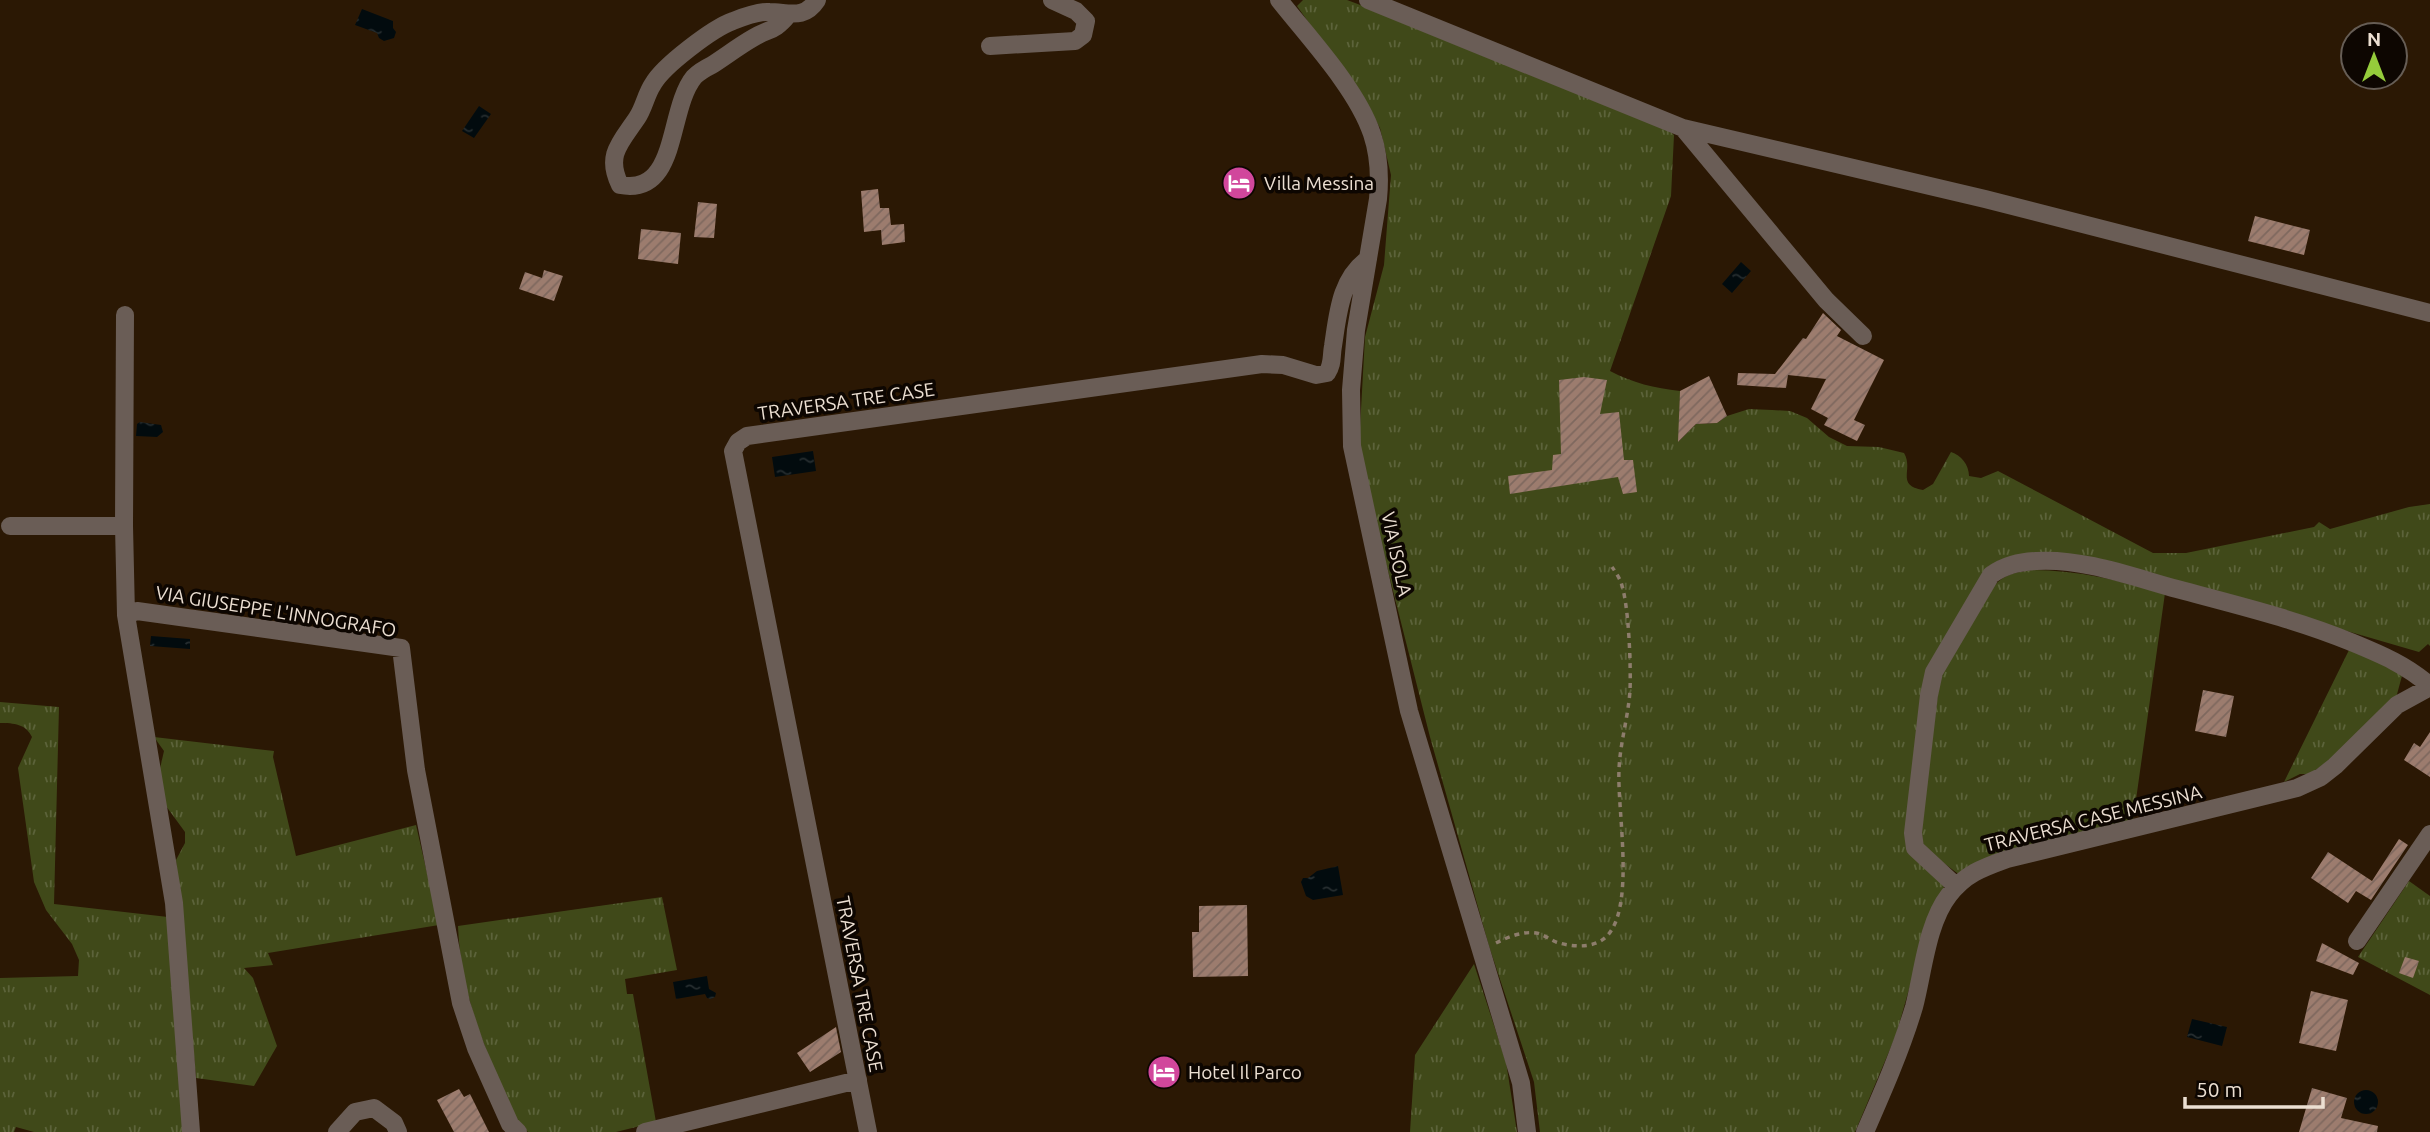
<svg xmlns="http://www.w3.org/2000/svg" width="2430" height="1132" viewBox="0 0 2430 1132" font-family="Ubuntu,sans-serif">
<style>
.grass{fill:url(#grass-tufts)}
.water{fill:url(#water-ripples)}
.building{fill:url(#building-hatch)}
.lines{fill:none;stroke-linecap:round;stroke-linejoin:round}
.path{stroke:#8d7d6c;stroke-width:3.5;stroke-dasharray:5 5;stroke-linecap:butt}
.minor{stroke:#6a5d56;stroke-width:18}
.labels{text-anchor:middle;stroke-width:7;stroke-linejoin:round;paint-order:stroke}
.poi-label{font-size:19px;fill:#ecdfd2;stroke:#0d0601;text-anchor:start}
.street-label{font-size:19px;fill:#ecdfd2;stroke:#0d0601}
</style>
<defs>
<pattern id="grass-tufts" width="24" height="20" patternUnits="userSpaceOnUse" patternTransform="scale(1.75)"><rect width="24" height="20" fill="#404919"/><path d="M3 7l-1-3M5 7V3M7 7l1-3M15 17l-1-3M17 17v-4M19 17l1-3" fill="none" stroke="#5c633a"/></pattern>
<pattern id="water-ripples" width="26" height="14" patternUnits="userSpaceOnUse" patternTransform="scale(1.75)"><rect width="26" height="14" fill="#020b0e"/><path d="M2 4q2-2 4 0t4 0M15 11q2-2 4 0t4 0" fill="none" stroke="#272e30"/></pattern>
<pattern id="building-hatch" width="6" height="6" patternUnits="userSpaceOnUse" patternTransform="scale(1.75)"><rect width="6" height="6" fill="#9c7c6e"/><path d="M-1 1l2-2M0 6l6-6M5 7l2-2" fill="none" stroke="#7e685e"/></pattern>
</defs>
<rect width="100%" height="100%" fill="#2b1804"/>
<path class="grass" d="M1303,0H1347L1446,37L1665,127L1674,135L1671,196L1610,371C1633,383 1654,388 1680,391L1679,441L1696,424L1717,423L1727,416L1749,409L1772,410L1790,411L1807,418L1829,437L1847,446L1879,447L1904,453C1914,470 1895,485 1923,490L1933,484L1951,452C1961,455 1969,465 1969,476L1981,478L1998,471L2153,553H2186L2314,527L2319,522L2330,529L2409,507L2430,504V646L2428,644L2419,652L2247,602L2043,552C2023,554 2006,555 1989,566L1932,663L1907,835L1942,882L1944,888L1925,933L1896,1035L1855,1132H1540L1534,1082L1489,946L1430,737L1365,480L1359,446L1365,337L1384,265L1391,175L1380,128L1368,106L1297,6Z
M2032,570C2078,570 2121,581 2165,593L2133,821L1961,876L1924,848L1920,831L1940,678L1994,586C2004,574 2017,572 2032,570Z
M2350,648L2403,672L2396,698L2339,753L2310,774H2300L2284,782Z
M0,702L59,707L54,904L168,917L183,1132H34L16,1127L14,1132H0V978L78,976L79,960L72,944L46,910L34,882L18,768L32,737C26,724 14,723 0,723Z
M154,737L274,751L273,757L296,856L416,825L439,925L268,953L273,965L244,968L253,978L277,1046L254,1086L196,1078L176,860L185,843V832L166,806L159,773L164,751Z
M2409,881L2430,896V995L2358,957Z
M662,897L677,970L625,979L627,994H633L656,1122L616,1132H528C514,1119 508,1101 501,1085C478,1034 460,982 458,926Z
M1474,964L1506,1062L1517,1132H1410L1415,1055Z"/>
<path class="water" d="M362,9L393,21V28L396,32L394,38L384,41L379,38L377,33L355,25Z
M479,106L491,114L474,138L462,131Z
M1741,262L1751,271L1732,293L1722,284Z
M140,422L161,425L163,432L157,437L136,436L137,424Z
M813,451L816,471L775,477L772,457Z
M151,636L190,639V649L150,646Z
M1338,866L1343,895L1313,900L1306,896L1301,882L1303,878H1308L1317,871Z
M707,976L709,989L716,993L715,997L711,999L707,998L705,994L676,999L673,982Z
M2192,1019L2227,1027L2222,1046L2187,1037Z
M2354 1102a12 12 0 1 1 24 0a12 12 0 1 1-24 0Z"/>
<path class="building" d="M878,189L880,208H889L891,225L904,224L905,242L882,245L881,230L864,232L861,191Z
M698,202L717,204L714,238L694,237Z
M2255,216L2310,230L2304,255L2248,241Z
M641,229L681,233L678,264L638,259Z
M544,270L563,276L554,301L519,289L525,272L542,278Z
M1823,313L1841,330L1837,336L1884,360L1854,420L1865,425L1857,441L1824,425L1828,418L1811,409L1826,379L1788,375L1786,388L1737,385L1738,373L1775,374L1803,338L1806,339Z
M1709,376L1727,416L1717,423L1696,424L1678,442L1680,391Z
M1584,377L1607,380L1600,414L1619,412L1624,460H1633L1637,492L1623,494L1618,477L1510,494L1508,476L1552,470L1553,455L1561,454L1559,380Z
M2203,690L2234,696L2226,737L2195,731Z
M2430,732V777L2404,760L2414,743L2420,747Z
M2399,839L2408,845L2371,900L2356,891L2348,903L2311,878L2328,852L2372,881Z
M1247,905L1248,976L1193,977L1192,932H1199V906Z
M2322,943L2359,963L2353,975L2316,961Z
M2405,957L2419,961L2413,978L2399,973Z
M2311,991L2348,1000L2336,1051L2299,1043Z
M836,1027L841,1052L810,1072L797,1053Z
M2312,1088L2347,1098L2341,1118L2378,1126L2377,1132H2299Z
M459,1089L464,1097L470,1094L489,1132H454L437,1100Z"/>
<g class="lines">
<path class="path" d="M1496,943C1508,937 1522,931 1536,933C1543,934 1549,939 1556,942C1571,947 1593,949 1606,937C1636,908 1617,811 1619,770C1620,743 1628,718 1630,691C1631,668 1629,600 1620,580C1618,576 1615,571 1612,567"/>
<path class="minor" d="M1279,0C1309,38 1357,89 1372,134C1379,155 1380,178 1378,199L1356,330L1351,390L1352,446L1409,711L1521,1083L1527,1132
M1368,0L1683,128L1985,199L2430,313
M788,15C774,32 770,28 753,38C739,46 726,56 712,65C706,68 699,72 694,77C667,110 679,196 620,185C605,155 621,142 637,118C644,108 646,94 653,84C663,66 713,28 733,21C743,17 759,11 769,12C789,12 804,20 817,0
M990,46L1075,41L1083,35L1086,21L1076,11L1052,0
M1683,128L1826,300L1863,336
M125,315L124,526L126,615
M10,526H124
M1956,886L1915,848L1913,833L1929,695L1934,672L1991,575C2005,565 2019,562 2036,561C2083,558 2133,577 2177,589C2236,605 2295,619 2351,642C2380,654 2407,665 2430,686
M2357,941L2430,834
M191,1132L174,903L126,615L137,611L401,648L416,770L461,1003L476,1048L510,1124L518,1132
M337,1132L355,1112L374,1108L394,1123L398,1132
M645,1132L858,1080
M868,1132L733,451L738,442L747,436L1262,364L1283,365L1316,375L1327,373C1333,364 1331,357 1333,346C1338,314 1340,279 1368,259
M1865,1132C1883,1091 1901,1050 1914,1007C1923,973 1927,923 1949,895C1965,874 1982,868 2007,859L2297,788L2321,777L2335,766L2397,705L2430,687"/>
</g>
<defs>
<symbol id="hotel-disc" viewBox="-11 -11 22 22"><circle r="9.5" fill="#d1479c" stroke="#0d0601"/><path d="M-6-4.5h1.5V1H6V5H4.5V3h-9V5H-6ZM-4 0a1.8 1.8 0 1 1 3.6 0ZM.5 0V-2.5h3Q6-2.5 6 0Z" fill="#fff"/></symbol>
</defs>
<g fill-rule="evenodd">
<use href="#hotel-disc" x="1220" y="164" width="38" height="38"/>
<use href="#hotel-disc" x="1145" y="1053" width="38" height="38"/>
</g>
<g class="labels">
<g class="poi-label">
<text x="1264" y="190">Villa Messina</text>
<text x="1188" y="1079">Hotel Il Parco</text>
</g>
<g class="street-label">
<text transform="translate(846 401) rotate(-8)" y="7">TRAVERSA TRE CASE</text>
<text transform="translate(1397 554) rotate(78)" y="7">VIA ISOLA</text>
<text transform="translate(276 611) rotate(9)" y="7">VIA GIUSEPPE L'INNOGRAFO</text>
<text transform="translate(2093 818) rotate(-14)" y="7">TRAVERSA CASE MESSINA</text>
<text transform="translate(860 984) rotate(79)" y="7">TRAVERSA TRE CASE</text>
</g>
</g>
<g transform="translate(2374 56)"><circle r="33" fill="#0d0601" stroke="#665d55" stroke-width="2"/>
<path d="M0-5L12 26L0 18L-12 26Z" fill="#95cc3b"/>
<text y="-10" font-size="19" font-weight="bold" text-anchor="middle" fill="#ecdfd2">N</text>
</g>
<path d="M2185 1097v10h138v-10" fill="none" stroke="#ecdfd2" stroke-width="3.5"/>
<text x="2196" y="1097" font-size="21" fill="#ecdfd2" stroke="#0d0601" stroke-width="5" paint-order="stroke">50 m</text>
</svg>
